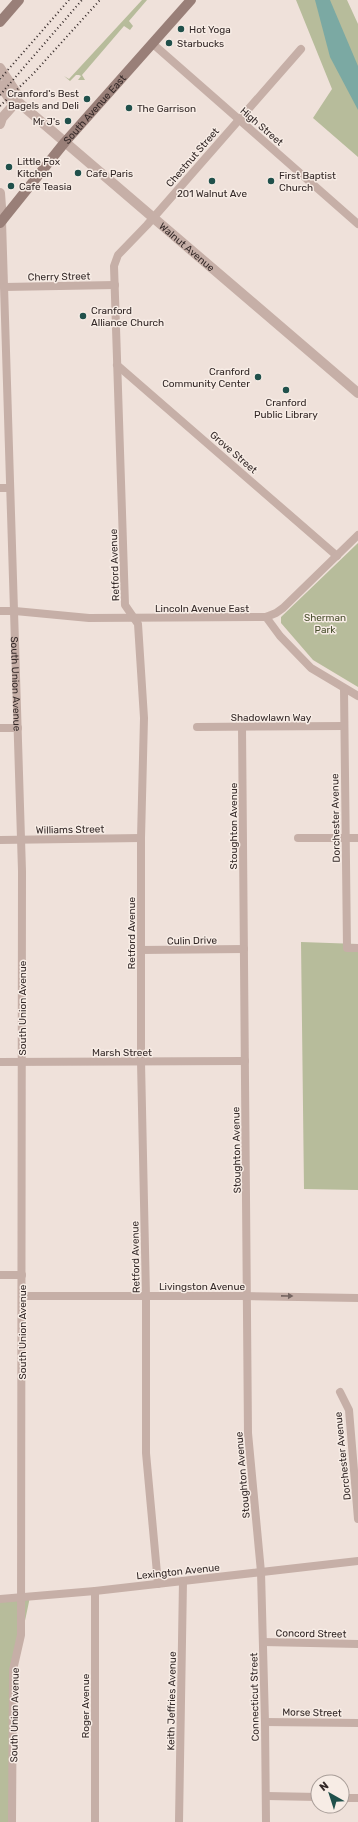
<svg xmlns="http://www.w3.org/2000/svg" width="358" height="1822" viewBox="0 0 358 1822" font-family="Rubik,sans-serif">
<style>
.green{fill:#b7bc9b}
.water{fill:#7ba9a3}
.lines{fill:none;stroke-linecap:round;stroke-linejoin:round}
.minor{stroke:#c6afa7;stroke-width:8}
.tertiary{stroke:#c6afa7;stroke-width:10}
.secondary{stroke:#997f78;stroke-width:10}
.rail{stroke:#332827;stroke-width:2;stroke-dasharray:1 3;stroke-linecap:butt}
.oneway{fill:#756561}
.poi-dot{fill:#20504b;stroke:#f7ece5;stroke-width:1.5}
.labels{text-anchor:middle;stroke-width:3;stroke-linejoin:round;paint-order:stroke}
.poi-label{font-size:10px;fill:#332827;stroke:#f7ece5;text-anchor:start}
.street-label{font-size:10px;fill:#332827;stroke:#f7ece5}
.park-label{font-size:10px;fill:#484f2d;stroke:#f7ece5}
</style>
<rect width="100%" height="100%" fill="#efe1da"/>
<path class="green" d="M142,0H147L129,21L133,26L130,30L124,26L82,75L85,80H78L81,76L79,75H76L70,81L64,76L69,79Z
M296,0H347L358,24V157L313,118L332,89Z
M358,543V687L313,660L281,623V617Z
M301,942L358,944V1190L304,1189Z
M30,1597L11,1687V1822H0V1599Z"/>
<path class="water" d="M315,0H330L358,66V110L330,57Z"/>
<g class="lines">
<g class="minor">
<path d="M153,44L358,224"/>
<path id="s1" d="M2,221L22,871L21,1635L13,1670L12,1822"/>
<path d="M4,287L115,285"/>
<path d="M117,365L337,556"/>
<path d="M0,488H10"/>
<path d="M0,611H15L89,618L266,617L276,613L283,608L358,535"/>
<path d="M266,617L280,636L311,668L358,696"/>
<path d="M344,689L347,948H358"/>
<path d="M197,727L344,726"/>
<path d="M242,727L248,1433L261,1572L265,1722L266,1822"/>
<path d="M0,728H18"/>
<path d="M298,838H358"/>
<path d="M0,840L141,838"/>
<path d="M141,950L244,949"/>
<path d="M0,1062L245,1061"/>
<path d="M0,1275H22"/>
<path d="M22,1296H240L358,1298"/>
<path d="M340,1392L349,1410L358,1519"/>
<path d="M158,1584L146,1453V1296L141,1062V838L144,718L138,624L125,605L114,266L118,255L147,225L301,49"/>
<path d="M0,1599L95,1591L358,1561"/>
<path d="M263,1642L358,1644"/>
<path d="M265,1722L358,1723"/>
<path d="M267,1796L318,1797"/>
<path d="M342,1798H358"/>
<path d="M95,1822V1591"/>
<path d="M179,1822L183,1581"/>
</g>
<g class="tertiary">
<path d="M0,68L17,94V101"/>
<path d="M0,85L11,101H17"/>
<path id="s2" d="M17,101L358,393"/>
<path d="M0,124L2,118L17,101"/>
<path d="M0,193L2,221"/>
</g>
<g class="secondary">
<path d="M0,22L19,0"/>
<path id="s3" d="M0,223L65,142L191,0"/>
</g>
<path class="rail" d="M0,79L69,0
M0,95L82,0
M0,106L33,74L100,0"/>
</g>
<defs><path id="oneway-solid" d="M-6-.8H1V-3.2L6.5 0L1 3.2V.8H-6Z"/></defs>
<use class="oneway" href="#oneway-solid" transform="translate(287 1296) rotate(1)"/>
<g class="poi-dot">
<circle cx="181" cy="29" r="4"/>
<circle cx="169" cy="43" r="4"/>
<circle cx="87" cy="99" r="4"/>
<circle cx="129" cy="108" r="4"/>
<circle cx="68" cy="121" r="4"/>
<circle cx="9" cy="167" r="4"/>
<circle cx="78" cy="173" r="4"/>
<circle cx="212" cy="181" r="4"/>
<circle cx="271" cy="181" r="4"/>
<circle cx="11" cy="186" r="4"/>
<circle cx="83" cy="316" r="4"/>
<circle cx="258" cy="377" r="4"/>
<circle cx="286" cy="390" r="4"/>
</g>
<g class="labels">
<g class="poi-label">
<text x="189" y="33">Hot Yoga</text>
<text x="177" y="47">Starbucks</text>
<text x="79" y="97" text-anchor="end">Cranford's Best<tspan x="79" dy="12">Bagels and Deli</tspan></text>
<text x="137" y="112">The Garrison</text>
<text x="60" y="125" text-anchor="end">Mr J's</text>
<text x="17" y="165">Little Fox<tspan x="17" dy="12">Kitchen</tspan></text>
<text x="86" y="177">Cafe Paris</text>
<text x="279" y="179">First Baptist<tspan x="279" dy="12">Church</tspan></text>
<text x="19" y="190">Cafe Teasia</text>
<text x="212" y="197" text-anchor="middle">201 Walnut Ave</text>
<text x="91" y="314">Cranford<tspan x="91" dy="12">Alliance Church</tspan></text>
<text x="250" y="375" text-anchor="end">Cranford<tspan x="250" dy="12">Community Center</tspan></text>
<text x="286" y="406" text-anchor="middle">Cranford<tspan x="286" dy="12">Public Library</tspan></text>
</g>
<g class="street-label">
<text dy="4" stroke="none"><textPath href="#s3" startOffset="148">South Avenue East</textPath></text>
<text transform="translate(262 126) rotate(41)" y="4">High Street</text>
<text transform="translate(192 157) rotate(-49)" y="4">Chestnut Street</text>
<text dy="4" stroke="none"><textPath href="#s2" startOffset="224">Walnut Avenue</textPath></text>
<text transform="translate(59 276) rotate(-1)" y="4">Cherry Street</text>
<text transform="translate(234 452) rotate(41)" y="4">Grove Street</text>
<text transform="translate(114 565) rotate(-92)" y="4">Retford Avenue</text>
<text x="202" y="612">Lincoln Avenue East</text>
<text dy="4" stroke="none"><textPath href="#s1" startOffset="463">South Union Avenue</textPath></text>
<text x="271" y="721">Shadowlawn Way</text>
<text transform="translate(335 818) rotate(-91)" y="4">Dorchester Avenue</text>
<text transform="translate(233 826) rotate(-90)" y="4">Stoughton Avenue</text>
<text transform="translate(70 829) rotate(-1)" y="4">Williams Street</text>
<text transform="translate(131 933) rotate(-90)" y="4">Retford Avenue</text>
<text transform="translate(192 940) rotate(-1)" y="4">Culin Drive</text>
<text transform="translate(22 1008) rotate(-90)" y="4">South Union Avenue</text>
<text x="122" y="1056">Marsh Street</text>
<text transform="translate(236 1150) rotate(-91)" y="4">Stoughton Avenue</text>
<text transform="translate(135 1257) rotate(-91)" y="4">Retford Avenue</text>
<text x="202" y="1290">Livingston Avenue</text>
<text transform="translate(22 1332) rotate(-90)" y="4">South Union Avenue</text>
<text transform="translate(342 1456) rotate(-96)" y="4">Dorchester Avenue</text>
<text transform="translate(242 1475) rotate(-95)" y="4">Stoughton Avenue</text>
<text transform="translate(178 1571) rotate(-6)" y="4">Lexington Avenue</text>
<text transform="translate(311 1633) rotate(1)" y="4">Concord Street</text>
<text transform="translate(254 1697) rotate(-91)" y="4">Connecticut Street</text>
<text transform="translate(171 1701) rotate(-89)" y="4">Keith Jeffries Avenue</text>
<text transform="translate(85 1706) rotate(-90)" y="4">Roger Avenue</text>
<text transform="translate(312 1712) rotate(1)" y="4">Morse Street</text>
<text transform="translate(14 1715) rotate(-89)" y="4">South Union Avenue</text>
</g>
<g class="park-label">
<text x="325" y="621">Sherman<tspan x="325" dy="12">Park</tspan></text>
</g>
</g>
<g transform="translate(330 1794) rotate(321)"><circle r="19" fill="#f7ece5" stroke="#a99e99"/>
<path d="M0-3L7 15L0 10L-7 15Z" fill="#20504b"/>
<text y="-6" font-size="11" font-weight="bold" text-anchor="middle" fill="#332827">N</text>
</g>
</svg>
